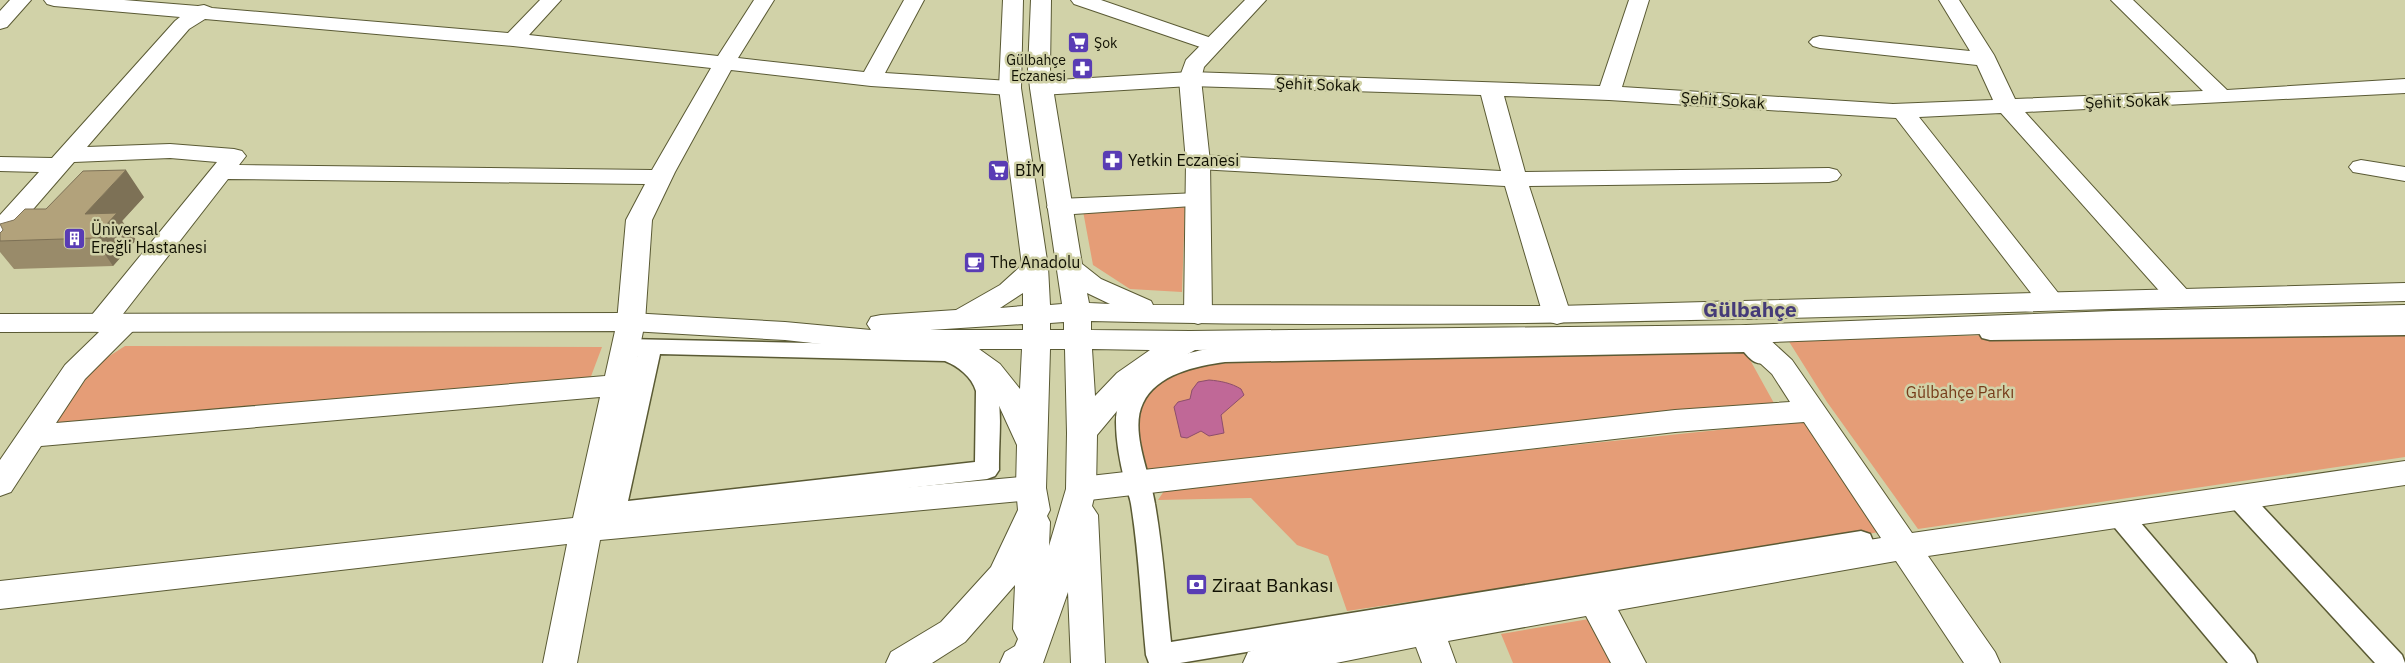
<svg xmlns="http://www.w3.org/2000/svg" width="2405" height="663" viewBox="0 0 2405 663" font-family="'IBM Plex Sans',sans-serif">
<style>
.green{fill:#e59d77}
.water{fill:#c06897;stroke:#8c4e6b}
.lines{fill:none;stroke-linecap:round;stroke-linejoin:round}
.pedestrian-casing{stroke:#5a5a34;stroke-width:3}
.minor-casing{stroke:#5a5a34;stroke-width:2}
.tertiary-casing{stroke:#5a5a34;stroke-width:2}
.secondary-casing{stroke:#5a5a34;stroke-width:2}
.pedestrian{fill:#fff;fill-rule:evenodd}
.minor{fill:#fff;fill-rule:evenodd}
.tertiary{fill:#fff;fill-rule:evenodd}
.secondary{fill:#fff;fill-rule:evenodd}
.wall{fill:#998b6a}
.shaded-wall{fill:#7d7156}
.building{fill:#b2a27b;stroke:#7d7156}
.labels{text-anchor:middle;stroke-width:5;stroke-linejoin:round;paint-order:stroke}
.far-poi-label{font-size:14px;fill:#111103;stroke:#d1d2a8;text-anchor:start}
.street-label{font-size:16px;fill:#111103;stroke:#d1d2a8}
.poi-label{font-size:16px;fill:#111103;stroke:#d1d2a8;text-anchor:start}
.park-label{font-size:16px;fill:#763c1a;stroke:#d1d2a8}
.near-poi-label{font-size:19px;fill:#111103;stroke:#d1d2a8;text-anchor:start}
.district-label{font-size:21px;font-weight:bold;fill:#453b78;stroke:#d1d2a8}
</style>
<rect width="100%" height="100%" fill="#d1d2a8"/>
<path class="green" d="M1185,205L1182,292L1130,289L1093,265L1083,211Z
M2405,325V457L1918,529L1827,402L1788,340Z
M125,346L602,347L590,379L52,426L97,364Z
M1744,349L1775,405L1147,473L1135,411L1163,379L1199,364Z
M1803,421L1880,532L1347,611L1328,556L1297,545L1251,498L1158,500L1166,488Z
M1589,619L1612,663H1513L1501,634Z"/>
<path class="water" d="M1209,380C1221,381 1231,383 1241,389L1244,395L1221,415L1224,433L1209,436L1201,431L1187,438L1181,437L1174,407L1178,402L1190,399L1192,390L1198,382Z"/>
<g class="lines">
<defs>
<path id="pedestrian" d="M2405,321V335L1990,340L1982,338L1979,333L1982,328L1990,326Z
M1750,337C1760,340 1766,348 1772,357L1769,362C1756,366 1752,361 1744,352L1225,362C1196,366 1157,374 1143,403C1129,431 1151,476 1155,504C1163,550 1166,596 1171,642L1861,531L1870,534L1873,541L1870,548L1180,663H1149L1146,655C1141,605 1139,553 1131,504C1130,497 1126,489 1125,482C1120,463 1116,441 1116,422C1117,368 1183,352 1225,346Z
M626,339L946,346C1014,366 998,413 999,470L995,476L987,479L613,522L604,519L601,512L638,353L618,351L615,346L618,341ZM660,354L945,361C958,366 972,377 976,391L975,462L628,501Z
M2238,488L2247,490L2402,655L2405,663H2375L2229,504L2226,497L2229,490Z
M2119,505L2128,508L2254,655L2257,663H2228L2110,522L2107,515L2110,508Z"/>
<path id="minor" d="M10,0H31L7,27L0,29V11Z
M44,0H124L198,6L204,5L212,8L508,33L540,0H561L529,35L718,56L754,0H774L738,58L864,72L904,0H924L885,73L1010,81L1018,83L1021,88L1018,93L1010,95L871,86L731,70L675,172L652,220L645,322L605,515L1031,476L1042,480L1046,488L1042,496L1031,500L600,540L577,663H543L567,544L0,609V581L573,518L600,397L41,446L11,492L0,496V460L65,365L99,332L91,330L87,323L91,316L217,162L170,158L74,162L9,237L0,239V215L39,172L0,171V157L52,158L175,21L180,17L54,6L47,4ZM205,19L513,46L711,68L652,170L239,165L246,156L242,151L234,149L170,144L87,147L189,29ZM228,179L645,184L626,220L617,322L605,376L56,423L85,379L134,330L138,323L134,316L123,314Z
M1071,0H1101L1220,41L1224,45L1220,49L1213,51L1206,49L1074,4Z
M1629,0H1649L1622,87L1893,104L1993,100L1977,65L1820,48L1813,46L1809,42L1813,38L1820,36L1970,51L1939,0H1959L1994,55L2015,99L2203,91L2111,0H2133L2227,90L2405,79V93L2025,112L2189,292L2193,298L2189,304L2180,307L2171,304L2001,113L1919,117L2059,294L2063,300L2059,306L2050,309L2041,306L1896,118L1609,100L1504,96L1525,172L1829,168L1837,170L1841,175L1837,180L1829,182L1529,186L1571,315L1567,321L1557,324L1547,321L1543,315L1505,186L1198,169L1190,167L1186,162L1190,157L1198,155L1501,171L1481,95L1190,86L1041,95L1033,93L1030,88L1033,83L1041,81L1190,72L1600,86Z
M2361,160L2405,167V181L2353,172L2349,167L2353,162Z
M1198,193L1207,195L1210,200L1207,205L1059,215L1050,212L1047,207L1050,202L1059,199Z
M1746,325L1756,327L1792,360L1912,533L2405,461V485L1928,556L1995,652L2000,663H1964L1896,561L1618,610L1646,663H1611L1586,616L1448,641L1456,663H1422L1416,647L1336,663H1243L1248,652L1260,648L1460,610L1881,538L1804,422L1675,432L1081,501L1070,497L1066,489L1070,481L1081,477L1675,410L1790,402L1772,374L1736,341L1732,334L1736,327Z"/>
<path id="tertiary" d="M1245,0H1266L1204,67L1201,79L1210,162L1212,315L1208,321L1198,324L1188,321L1184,315L1186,162L1179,79L1186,60Z"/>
<path id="secondary" d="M1003,0H1023L1021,88L1048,267L1050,305L1062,304L1030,88L1028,70L1031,0H1051L1050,70L1082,264L1101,279L1151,301L1153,305L1557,306L2405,283V301C1967,311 1529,332 1091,321V330L1190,331L1746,325L2113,311L2405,305V323L2113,329L1746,343L1195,350L1162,368L1137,387L1097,435L1096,489L1092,506L1098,515L1105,663H1071L1068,592L1043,663H1000L1005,652L1015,646L1018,639L1013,629L1015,585L965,642L932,663H886L891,652L941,622L991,567L1018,510L1016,488L1017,445L995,397L980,378L969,368L934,349L876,350L785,340L631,331L0,332V314L631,313L785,322L871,330L867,324L871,317L881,315L956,310L1000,285L1022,265L999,88ZM1023,293V306L1000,308ZM1087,293L1110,304L1089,303ZM1064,322V330H1050V323ZM1023,324V330H930ZM979,349H1022L1020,389L1000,364ZM1050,349H1065L1067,433L1066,489L1049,546L1050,522L1047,516L1050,510L1046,488ZM1092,349L1150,350L1117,373L1095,396Z"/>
</defs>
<use href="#pedestrian" class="pedestrian-casing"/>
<use href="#minor" class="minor-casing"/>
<use href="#tertiary" class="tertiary-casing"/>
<use href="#secondary" class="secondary-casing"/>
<use href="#pedestrian" class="pedestrian"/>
<use href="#minor" class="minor"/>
<use href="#tertiary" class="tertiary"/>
<use href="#secondary" class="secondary"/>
</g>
<path class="wall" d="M144,197L122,221L136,240L113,266L14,269L0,252V233L14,220L46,209Z"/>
<path class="shaded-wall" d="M126,170L144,197L122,221L136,240L113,266L94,238L85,214Z"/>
<path class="building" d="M126,170L85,214L117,213L94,238L0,241V233L3,230L0,224L14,220L25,209H46L83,171Z"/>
<defs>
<symbol id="supermarket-square" viewBox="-11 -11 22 22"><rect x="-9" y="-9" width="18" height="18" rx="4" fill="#593cb4" stroke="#d1d2a8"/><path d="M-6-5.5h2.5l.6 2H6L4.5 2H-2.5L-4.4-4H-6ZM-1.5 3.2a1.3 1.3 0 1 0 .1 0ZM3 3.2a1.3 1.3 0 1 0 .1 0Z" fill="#fff"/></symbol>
<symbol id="pharmacy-square" viewBox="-11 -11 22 22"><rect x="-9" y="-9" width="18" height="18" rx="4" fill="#593cb4" stroke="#d1d2a8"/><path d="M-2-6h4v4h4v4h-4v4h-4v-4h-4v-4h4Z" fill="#fff"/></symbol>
<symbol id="building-square" viewBox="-11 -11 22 22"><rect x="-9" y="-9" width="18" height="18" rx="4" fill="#593cb4" stroke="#d1d2a8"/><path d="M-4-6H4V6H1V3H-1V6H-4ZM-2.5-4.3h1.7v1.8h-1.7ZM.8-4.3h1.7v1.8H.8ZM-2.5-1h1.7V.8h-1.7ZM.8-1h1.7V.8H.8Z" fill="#fff"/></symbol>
<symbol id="cafe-square" viewBox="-11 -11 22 22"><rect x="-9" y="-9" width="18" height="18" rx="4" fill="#593cb4" stroke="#d1d2a8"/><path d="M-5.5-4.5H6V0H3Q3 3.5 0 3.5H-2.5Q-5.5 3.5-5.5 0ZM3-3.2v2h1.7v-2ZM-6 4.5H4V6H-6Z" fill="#fff"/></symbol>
<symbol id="bank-square" viewBox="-11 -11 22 22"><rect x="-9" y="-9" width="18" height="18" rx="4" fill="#593cb4" stroke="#d1d2a8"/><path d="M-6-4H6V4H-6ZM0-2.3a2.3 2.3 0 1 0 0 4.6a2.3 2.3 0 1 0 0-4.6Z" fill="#fff"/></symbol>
</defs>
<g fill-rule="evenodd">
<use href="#supermarket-square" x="1066" y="30" width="25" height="25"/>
<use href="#pharmacy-square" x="1070" y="56" width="25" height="25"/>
<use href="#pharmacy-square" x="1100" y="148" width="25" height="25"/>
<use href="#supermarket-square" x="986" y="158" width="25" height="25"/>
<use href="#building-square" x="62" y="226" width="25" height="25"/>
<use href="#cafe-square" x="962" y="250" width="25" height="25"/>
<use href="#bank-square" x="1184" y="572" width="25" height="25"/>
</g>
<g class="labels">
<g class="far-poi-label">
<text x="1094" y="48">Şok</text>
<text x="1066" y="65" text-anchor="end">Gülbahçe<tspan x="1066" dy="16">Eczanesi</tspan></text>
</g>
<g class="street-label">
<text transform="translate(1318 84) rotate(2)" y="6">Şehit Sokak</text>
<text transform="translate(1723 100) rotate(4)" y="6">Şehit Sokak</text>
<text transform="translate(2127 101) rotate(-2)" y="6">Şehit Sokak</text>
</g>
<g class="poi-label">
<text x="1128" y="166">Yetkin Eczanesi</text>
<text x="1015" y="176">BİM</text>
<text x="91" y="235">Üniversal<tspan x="91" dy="18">Ereğli Hastanesi</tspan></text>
<text x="990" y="268">The Anadolu</text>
</g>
<g class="park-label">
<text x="1960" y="398">Gülbahçe Parkı</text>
</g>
<g class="near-poi-label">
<text x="1212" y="592">Ziraat Bankası</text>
</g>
<g class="district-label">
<text x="1750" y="317">Gülbahçe</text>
</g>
</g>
</svg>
